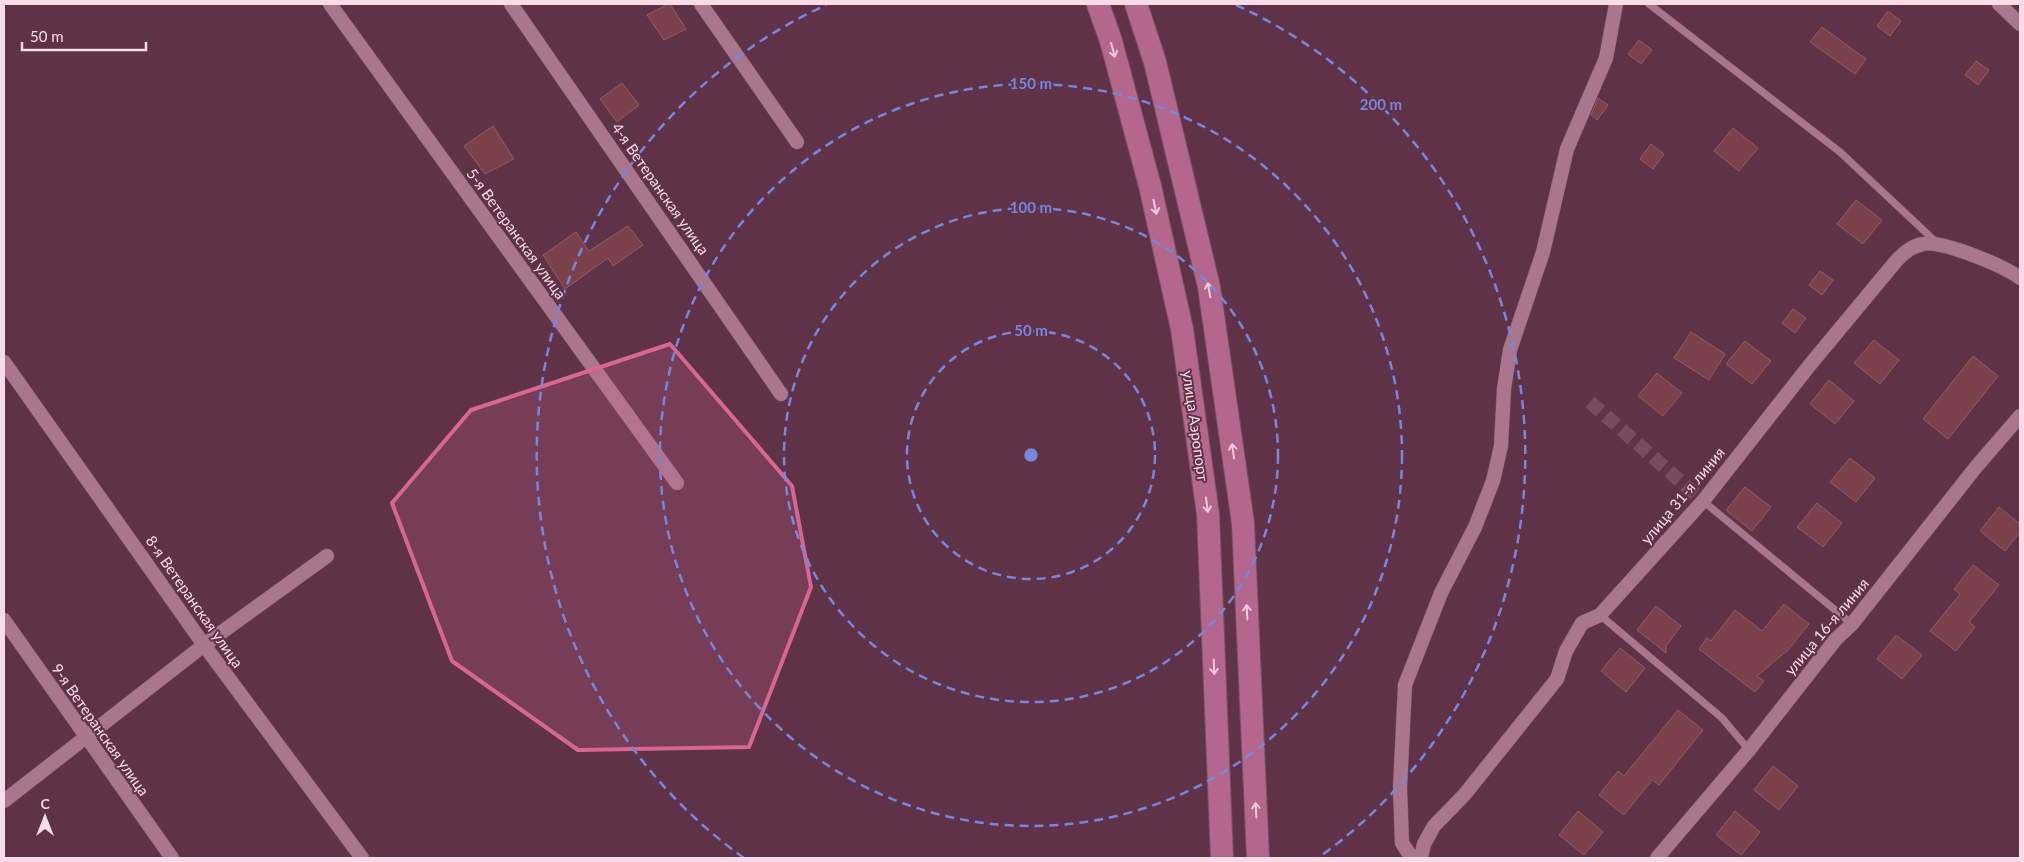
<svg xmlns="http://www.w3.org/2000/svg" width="2024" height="862" viewBox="0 0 2024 862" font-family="Lato,sans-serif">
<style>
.building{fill:#7b414a;stroke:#915b62}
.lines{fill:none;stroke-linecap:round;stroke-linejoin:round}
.street-tunnel{stroke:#774c60;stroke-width:14;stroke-dasharray:14 7;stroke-linecap:butt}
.lane-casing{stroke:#765062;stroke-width:8}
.street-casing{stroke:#765062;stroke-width:15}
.primary-casing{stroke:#765062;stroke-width:24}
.lane{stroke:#aa768d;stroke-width:7}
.street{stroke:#aa768d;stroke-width:14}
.primary{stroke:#b5668c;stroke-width:22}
.oneway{stroke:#efcada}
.marked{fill:#d86693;fill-opacity:0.2;stroke:#d86693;stroke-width:4;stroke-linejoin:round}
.ring{fill:none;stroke:#7587de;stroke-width:2.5;stroke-dasharray:9 6}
.labels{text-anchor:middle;stroke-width:4;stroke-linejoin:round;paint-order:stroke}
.street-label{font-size:15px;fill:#f9dce8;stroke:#603248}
.centre{fill:#7587de;stroke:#603248;stroke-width:2.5}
.ring-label{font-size:15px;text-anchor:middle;font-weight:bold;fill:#7587de;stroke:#603248;stroke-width:4;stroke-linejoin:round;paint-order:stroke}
</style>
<rect width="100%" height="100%" fill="#603248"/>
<path class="building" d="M668,4H670L686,29L664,40L647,15Z
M1888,11L1901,21L1890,36L1877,26Z
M1822,27L1866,59L1855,74L1810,42Z
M1639,40L1652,50L1641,64L1628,54Z
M1976,61L1989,70L1978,85L1965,75Z
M622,83L639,105L617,122L600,99Z
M1598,98L1608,105L1597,120L1591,115Z
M493,126L514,159L485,174L464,146Z
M1733,128L1758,148L1739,171L1714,151Z
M1651,144L1664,154L1653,169L1640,159Z
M1856,200L1882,220L1863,244L1837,224Z
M628,226L643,245L613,266L608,258L565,289L543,255L576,232L589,251Z
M1820,271L1833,280L1822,295L1809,285Z
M1793,309L1806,318L1795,333L1782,323Z
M1691,332L1725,354L1709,380L1674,358Z
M1874,340L1899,360L1880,384L1854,363Z
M1745,341L1771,361L1752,384L1726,364Z
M1973,356L1998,376L1948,439L1923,419Z
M1657,373L1682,393L1663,416L1638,396Z
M1829,380L1854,401L1835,424L1810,404Z
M1850,458L1875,478L1856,502L1830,482Z
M1745,487L1771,507L1752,531L1726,510Z
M1817,503L1842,523L1823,547L1797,527Z
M1999,507L2020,524V532L2005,551L1980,531Z
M1973,565L1999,585L1969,622L1975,627L1956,651L1930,631L1960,594L1954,589Z
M1784,604L1809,624L1788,650L1757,676L1764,681L1755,692L1699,649L1707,638L1711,641L1735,610L1762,631Z
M1656,606L1681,626L1666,646V653L1637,630Z
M1896,635L1922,655L1902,679L1877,659Z
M1620,648L1645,668L1626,692L1601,671Z
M1678,710L1703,730L1659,785L1652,780L1624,815L1599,795L1618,771L1624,776Z
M1773,766L1798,786L1779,810L1754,790Z
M1578,811L1603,832L1584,855L1559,835Z
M1735,811L1760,832L1741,855L1716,835Z"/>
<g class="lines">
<path class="street-tunnel" d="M1590,402L1703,501"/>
<defs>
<path id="lane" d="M1649,4L1840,152L1936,242
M1703,501L1852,624
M1600,615L1722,718L1749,750"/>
<path id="street" d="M330,4L677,483
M511,4L781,394
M701,4L797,142
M1999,4L2020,24
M4,362L204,645L362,858
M4,620L172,858
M4,801L204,645L327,556
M1412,858L1402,843L1400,788L1405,685L1441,593L1475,527L1493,481L1501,446L1504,389L1510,350L1543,252L1567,149L1606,58L1616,4
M1421,858L1424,844L1434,826L1465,794L1557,679L1566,651L1582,623L1600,615L1703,501L1809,366L1897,260C1905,252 1912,246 1923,244C1942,240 2004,266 2020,278
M1657,858L1749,750L1836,639L1852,624L1976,467L2020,416"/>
<path id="primary" d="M1098,4L1111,41L1150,186L1182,329L1208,514L1222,858
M1136,4L1155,62L1209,287L1243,523L1258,858"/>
</defs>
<use href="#lane" class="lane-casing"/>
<use href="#street" class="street-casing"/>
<use href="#primary" class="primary-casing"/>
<use href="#lane" class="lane"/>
<use href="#street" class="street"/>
<use href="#primary" class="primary"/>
</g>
<defs><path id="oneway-shaft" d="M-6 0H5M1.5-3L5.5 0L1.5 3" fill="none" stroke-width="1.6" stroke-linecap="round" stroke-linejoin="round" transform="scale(1.25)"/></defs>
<g class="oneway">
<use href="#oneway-shaft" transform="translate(1113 50) rotate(75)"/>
<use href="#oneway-shaft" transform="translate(1155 207) rotate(78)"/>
<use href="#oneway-shaft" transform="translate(1209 290) rotate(-100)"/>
<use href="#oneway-shaft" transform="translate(1233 451) rotate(-98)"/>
<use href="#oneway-shaft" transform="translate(1207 505) rotate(82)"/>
<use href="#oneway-shaft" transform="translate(1247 612) rotate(-93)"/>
<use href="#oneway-shaft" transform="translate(1214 667) rotate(88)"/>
<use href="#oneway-shaft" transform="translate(1256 810) rotate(-93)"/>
</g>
<path class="marked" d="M670,344L792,486L811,587L749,747L578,750L452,661L392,503L471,410Z"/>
<g class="ring">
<circle cx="1031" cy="455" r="124"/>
<circle cx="1031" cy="455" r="247"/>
<circle cx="1031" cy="455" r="371"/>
<path d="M744 858A495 495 0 0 1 826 5M1236 5A495 495 0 0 1 1318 858"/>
</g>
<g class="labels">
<g class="street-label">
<text transform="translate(660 189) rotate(55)" y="5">4-я Ветеранская улица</text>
<text transform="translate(516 234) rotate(54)" y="5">5-я Ветеранская улица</text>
<text transform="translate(1195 426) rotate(82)" y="5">улица Аэропорт</text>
<text transform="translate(1683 496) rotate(-50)" y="5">улица 31-я линия</text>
<text transform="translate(194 602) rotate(55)" y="5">8-я Ветеранская улица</text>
<text transform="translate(1827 627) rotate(-50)" y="5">улица 16-я линия</text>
<text transform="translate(100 730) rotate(55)" y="5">9-я Ветеранская улица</text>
</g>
</g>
<circle cx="1031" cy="455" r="8" class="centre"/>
<g class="ring-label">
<text x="1031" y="89">150 m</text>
<text x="1381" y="110">200 m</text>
<text x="1031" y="213">100 m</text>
<text x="1031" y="336">50 m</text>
</g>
<rect width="2024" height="862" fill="none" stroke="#f9dce8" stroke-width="10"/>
<g transform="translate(45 817)" stroke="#603248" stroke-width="4" paint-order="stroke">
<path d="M0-4L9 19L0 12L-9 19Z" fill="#f9dce8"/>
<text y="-8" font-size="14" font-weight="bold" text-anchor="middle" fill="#f9dce8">С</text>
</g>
<path d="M22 42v8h124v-8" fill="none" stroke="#f9dce8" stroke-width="2.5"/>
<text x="30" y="42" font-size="15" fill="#f9dce8" stroke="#603248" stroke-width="4" paint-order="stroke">50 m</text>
</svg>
